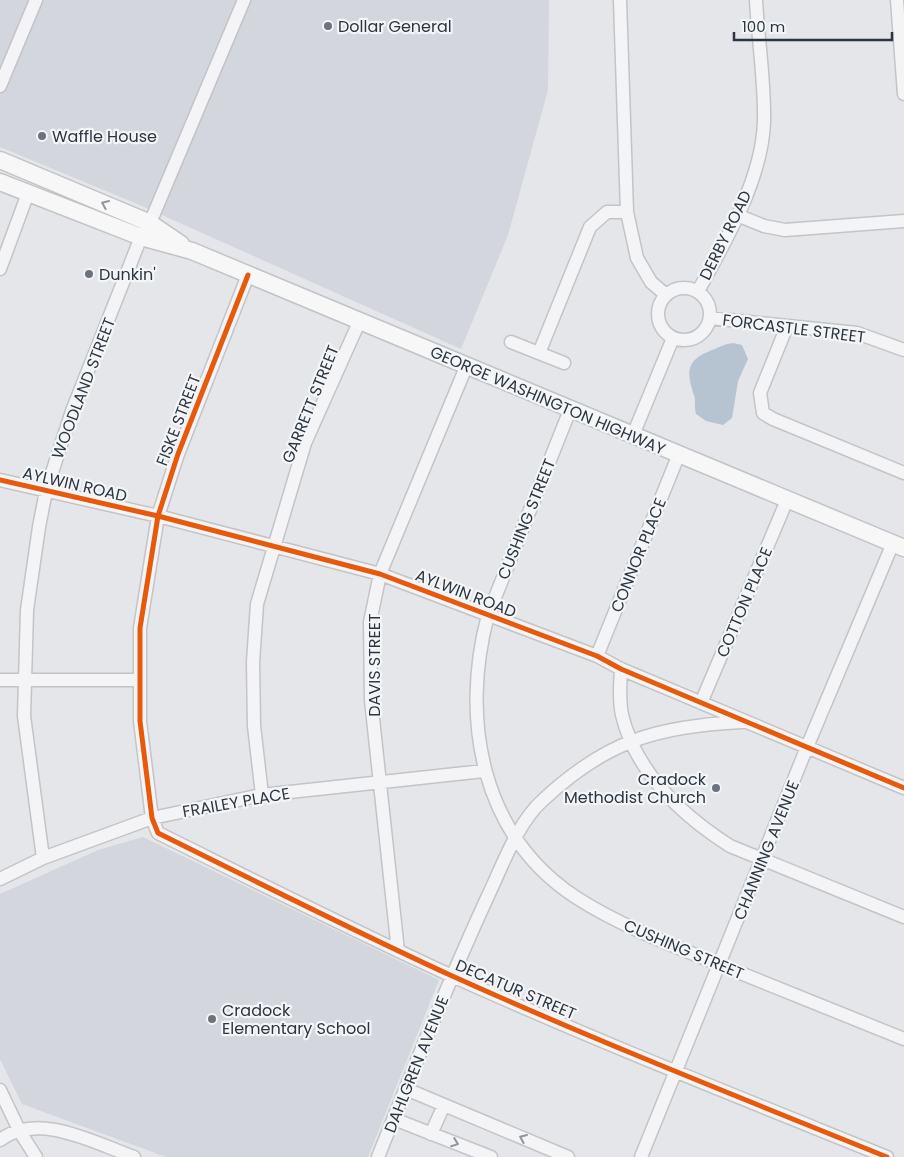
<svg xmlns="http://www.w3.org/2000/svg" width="904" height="1157" viewBox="0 0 904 1157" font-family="Poppins,sans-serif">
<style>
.built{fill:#d3d6dc}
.water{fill:#b6c4d1}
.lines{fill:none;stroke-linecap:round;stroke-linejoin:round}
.minor-casing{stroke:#c2c4c7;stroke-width:15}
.major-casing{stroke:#c1c3c6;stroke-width:19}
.minor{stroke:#f4f4f6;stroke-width:12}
.major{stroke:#f7f7f8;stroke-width:16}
.cycleway-casing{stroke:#f3f5f7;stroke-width:8}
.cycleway{stroke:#e8590c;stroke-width:5}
.oneway{stroke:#92969c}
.oneway2{stroke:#90949c}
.poi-dot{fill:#6c737c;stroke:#f3f5f7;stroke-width:2}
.labels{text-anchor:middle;stroke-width:4.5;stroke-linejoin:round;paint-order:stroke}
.poi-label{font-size:16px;fill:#2c3541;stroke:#f3f5f7;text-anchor:start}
.street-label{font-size:16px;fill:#2c3541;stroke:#f3f5f7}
</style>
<rect width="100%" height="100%" fill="#e4e6e9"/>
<path class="built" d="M0,0H549L548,90L508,235L461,349L142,206L0,147Z
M143,837L439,980L368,1157H166L22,1104L0,1059V894L98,850Z"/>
<path class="water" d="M733,343L742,345L748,359L738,381L732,418L723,425L706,421L696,414C694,408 696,401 694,395C686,371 686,360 712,350C720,347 725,344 733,343Z"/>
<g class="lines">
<defs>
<path id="minor" d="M620,0L627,212L637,258L651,282L666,295
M897,0L904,94
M0,86L36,0
M737,215L764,226L785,230L904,221
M0,269L28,193
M248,275L178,454L158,516L140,628V721L152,818L158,833C255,881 352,930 450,975C594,1040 741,1098 887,1157
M658 314a26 26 0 1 1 52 0a26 26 0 1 1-52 0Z
M698,291C725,242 762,180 764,122C765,82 758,40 756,0
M710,318L857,333L904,350
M787,326L760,393L763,413L773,419L904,473
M511,342L564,363
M539,353L590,227L607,212H627
M570,410L488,615C460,719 481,836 577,898C624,928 677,947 728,968C787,992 845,1015 904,1039
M633,435L673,338
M0,480L158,516L380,574L597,656L621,669L904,788
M597,656L679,454
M621,669C620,685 619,701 622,715C636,773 683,816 730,846L904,917
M0,680H140
M701,703L787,500
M262,795L254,726L253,662L257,604L305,443L360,320
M43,858L24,716L27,610L39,527L46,491L72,411L141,237L150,223L244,0
M0,879L43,858L152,818L262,795L484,771
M398,951L371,700L370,622L380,574L466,367
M406,1089L568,1157
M0,1090L20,1132L36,1157
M394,1119L491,1157
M431,1134L444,1105
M0,1140C38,1111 95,1143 134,1157
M378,1157C413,1070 448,983 487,898C502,867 517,823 543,800C606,741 657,726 742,722
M641,1157L807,747L893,543"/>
<path id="major" d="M0,160L150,223L181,244
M0,182L141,237L192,251L904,548"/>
</defs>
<use href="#minor" class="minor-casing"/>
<use href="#major" class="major-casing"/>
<use href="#minor" class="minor"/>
<use href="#major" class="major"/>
<defs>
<path id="cycleway" d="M248,275L178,454L158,516L140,628V721L152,818L158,833C255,881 352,930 450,975C594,1040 741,1098 887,1157
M0,480L158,516L380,574L597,656L621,669L904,788"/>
</defs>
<use href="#cycleway" class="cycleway-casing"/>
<use href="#cycleway" class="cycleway"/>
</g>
<defs><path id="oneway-chevron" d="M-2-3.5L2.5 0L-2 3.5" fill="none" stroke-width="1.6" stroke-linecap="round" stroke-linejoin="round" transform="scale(1.25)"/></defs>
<use class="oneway" href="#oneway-chevron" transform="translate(105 204) rotate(-157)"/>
<g class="oneway2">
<use href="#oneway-chevron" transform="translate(523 1138) rotate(-157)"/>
<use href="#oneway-chevron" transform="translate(455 1143) rotate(21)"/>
</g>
<g class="poi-dot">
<circle cx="328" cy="26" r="5"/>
<circle cx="42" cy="136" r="5"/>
<circle cx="89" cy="274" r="5"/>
<circle cx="716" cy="788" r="5"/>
<circle cx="212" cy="1019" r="5"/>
</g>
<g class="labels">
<g class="poi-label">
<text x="338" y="32">Dollar General</text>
<text x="52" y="142">Waffle House</text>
<text x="99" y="280">Dunkin'</text>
<text x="706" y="785" text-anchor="end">Cradock<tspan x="706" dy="18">Methodist Church</tspan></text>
<text x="222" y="1016">Cradock<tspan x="222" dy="18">Elementary School</tspan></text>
</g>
<g class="street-label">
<text transform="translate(725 235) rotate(-64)" y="6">DERBY ROAD</text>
<text transform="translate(794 328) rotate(7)" y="6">FORCASTLE STREET</text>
<text transform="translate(83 388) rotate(-69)" y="6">WOODLAND STREET</text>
<text transform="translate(548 400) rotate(23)" y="6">GEORGE WASHINGTON HIGHWAY</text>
<text transform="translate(310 404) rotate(-68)" y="6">GARRETT STREET</text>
<text transform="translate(178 420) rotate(-69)" y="6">FISKE STREET</text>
<text transform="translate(75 484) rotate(13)" y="6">AYLWIN ROAD</text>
<text transform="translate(526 519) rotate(-68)" y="6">CUSHING STREET</text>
<text transform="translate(638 555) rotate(-68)" y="6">CONNOR PLACE</text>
<text transform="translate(466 593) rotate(21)" y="6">AYLWIN ROAD</text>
<text transform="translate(744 602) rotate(-67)" y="6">COTTON PLACE</text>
<text transform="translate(374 665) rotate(-90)" y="6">DAVIS STREET</text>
<text transform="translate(236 802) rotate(-10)" y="6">FRAILEY PLACE</text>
<text transform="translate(766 850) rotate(-68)" y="6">CHANNING AVENUE</text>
<text transform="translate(684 949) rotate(23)" y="6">CUSHING STREET</text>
<text transform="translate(516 989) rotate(23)" y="6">DECATUR STREET</text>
<text transform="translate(416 1064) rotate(-68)" y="6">DAHLGREN AVENUE</text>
</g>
</g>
<path d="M734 32v8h158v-8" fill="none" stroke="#2c3541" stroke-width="2.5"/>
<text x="742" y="32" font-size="15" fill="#2c3541" stroke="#f3f5f7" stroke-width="4" paint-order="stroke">100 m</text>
</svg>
